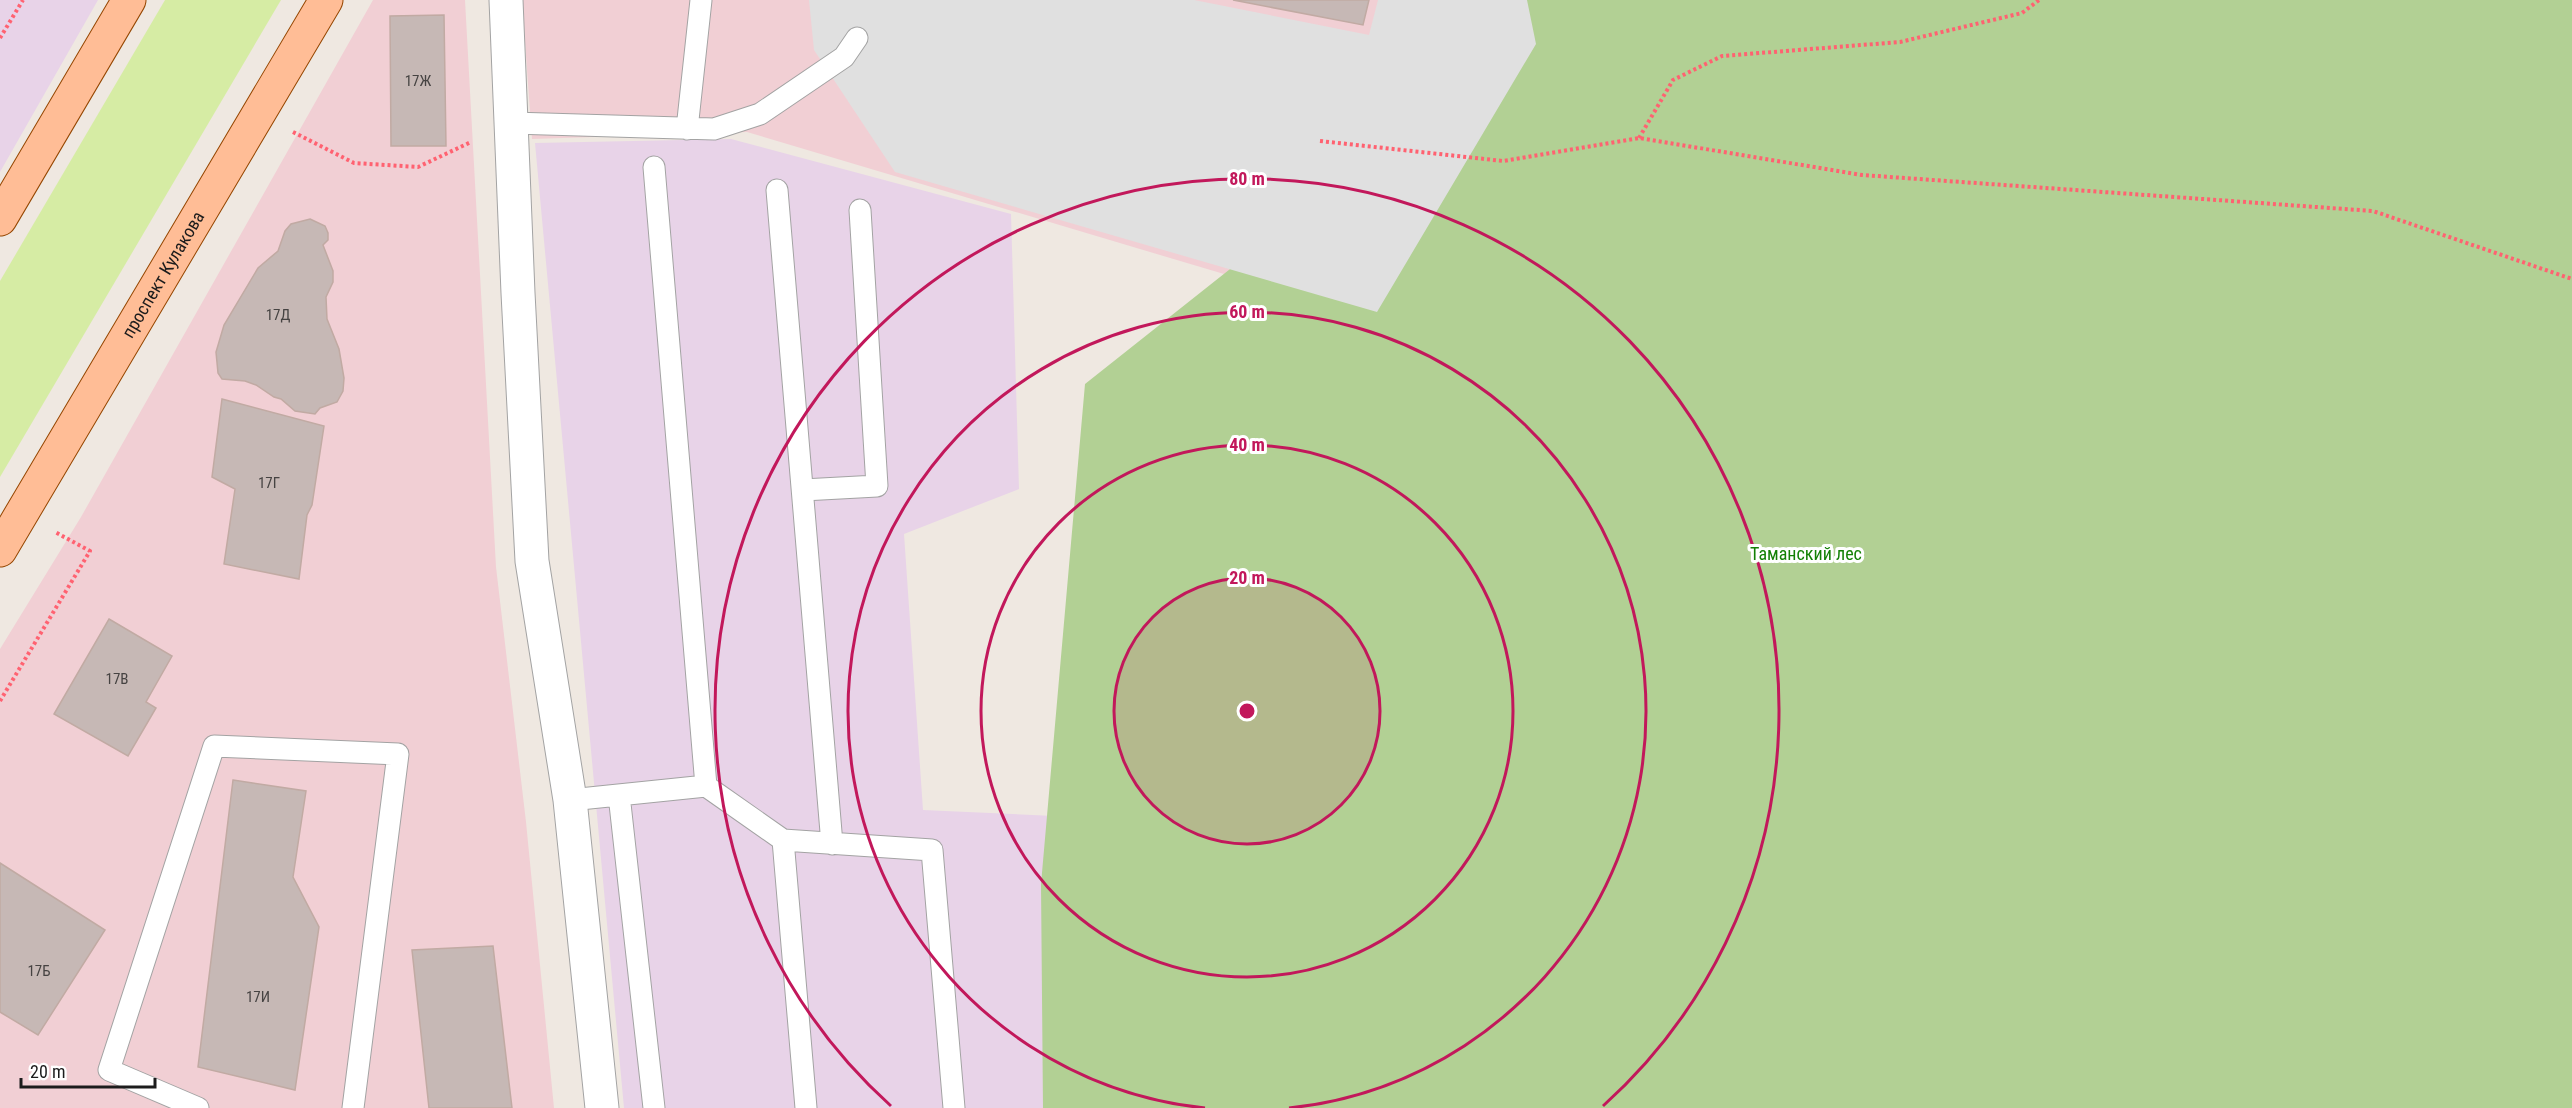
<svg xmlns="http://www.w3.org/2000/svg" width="2572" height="1108" viewBox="0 0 2572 1108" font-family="'Roboto Condensed',sans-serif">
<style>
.commercial{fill:#f1cfd4}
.industrial{fill:#e8d3e8}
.grass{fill:#d6eca4}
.forest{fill:#b2d094}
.parking{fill:#e0e0e0}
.building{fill:#c6b8b5;stroke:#c1aaa3;stroke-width:1.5}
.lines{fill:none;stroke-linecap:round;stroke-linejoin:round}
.lane-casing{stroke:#a3a3a3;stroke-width:23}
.street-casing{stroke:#a3a3a3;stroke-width:35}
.primary-casing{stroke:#954600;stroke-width:35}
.path{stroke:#ff6271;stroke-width:4;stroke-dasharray:3 3;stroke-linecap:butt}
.lane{stroke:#fff;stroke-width:21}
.street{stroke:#fff;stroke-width:33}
.primary{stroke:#ffbd96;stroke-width:33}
.ring{fill:none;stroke:#c2185b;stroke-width:3}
.labels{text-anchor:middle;stroke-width:6;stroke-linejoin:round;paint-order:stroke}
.number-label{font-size:15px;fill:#464342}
.street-label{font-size:18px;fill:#1c1c1c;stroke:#fff}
.park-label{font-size:18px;fill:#138005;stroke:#fff}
.centre{fill:#c2185b;stroke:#fff;stroke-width:3}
.ring-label{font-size:18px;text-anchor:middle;font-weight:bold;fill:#c2185b;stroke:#fff;stroke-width:6;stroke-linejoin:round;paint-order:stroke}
</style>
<rect width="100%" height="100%" fill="#efe8e1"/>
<path class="commercial" d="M373,0H465L496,567L526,822L554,1108H0V649L81,517Z
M522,0H1536L1385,322L747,132L532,139Z"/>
<path class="industrial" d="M0,0H98L0,172Z
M731,139L1011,214L1019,489L904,534L923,810L1054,816L1070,1108H624L535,143Z"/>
<path class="grass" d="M165,0H281L0,477V281Z"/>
<path class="forest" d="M1462,0H2572V1108H1043L1041,884L1085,384L1326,193Z"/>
<path class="parking" d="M809,0H1194L1369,35L1378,0H1527L1536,44L1377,312L895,172L814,50Z"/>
<path class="building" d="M1233,0H1369L1363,25Z
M444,15L446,146H391L390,16Z
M310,219L325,226L328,233V240L323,245L333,271V282L326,297L327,319L339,349L344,378L343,391L337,402L320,408L315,414L295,411L281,399L274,397L256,385L245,381L222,379L218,373L216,352L224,325L258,268L278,251L285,231L291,224Z
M222,399L324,426L312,505L307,515L299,579L224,564L235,489L212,477Z
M109,619L172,656L146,702L156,708L128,756L54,714Z
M233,780L306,791L293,877L319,927L295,1090L198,1067Z
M0,863L105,930L38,1035L0,1012Z
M493,946L512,1108H429L412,950Z"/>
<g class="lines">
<defs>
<path id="lane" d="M512,123L714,129L760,114L844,57L857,38
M687,129L701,0
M654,167L706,786
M777,190L832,844
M803,490L877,486L860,210
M619,795L654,1108
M570,800L706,786L783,840L932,850L954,1108
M783,840L806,1108
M198,1108L109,1070L214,746L398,754L353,1108"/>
<path id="street" d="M506,0L518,293L532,561L570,800L602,1108"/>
<g id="primary">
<path d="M0,219L129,0"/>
<path id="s1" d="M0,550L326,0"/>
</g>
</defs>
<use href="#lane" class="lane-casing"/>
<use href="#street" class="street-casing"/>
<use href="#primary" class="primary-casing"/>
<path class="path" d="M0,38L23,0
M293,132L354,163L418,167L471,142
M1639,138L1673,80L1722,56L1900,42L2022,13L2039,0
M1320,141L1503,161L1639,138L1862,175L2373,211L2572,279
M0,701L90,551L55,532"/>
<use href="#lane" class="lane"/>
<use href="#street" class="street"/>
<use href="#primary" class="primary"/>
</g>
<circle cx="1247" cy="711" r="133" fill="#c2185b" fill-opacity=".12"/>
<g class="ring">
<circle cx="1247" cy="711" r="133"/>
<circle cx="1247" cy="711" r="266"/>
<path d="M1205 1108A399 399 0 1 1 1289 1108"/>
<path d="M891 1106A532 532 0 1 1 1603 1106"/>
</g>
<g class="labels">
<g class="number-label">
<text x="418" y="86">17Ж</text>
<text x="278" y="320">17Д</text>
<text x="269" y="488">17Г</text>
<text x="117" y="684">17В</text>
<text x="39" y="976">17Б</text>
<text x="258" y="1002">17И</text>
</g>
<g class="street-label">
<text dy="6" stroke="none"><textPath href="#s1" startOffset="320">проспект Кулакова</textPath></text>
</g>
<g class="park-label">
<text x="1806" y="560">Таманский лес</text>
</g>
</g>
<circle cx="1247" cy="711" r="9" class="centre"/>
<g class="ring-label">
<text x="1247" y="185">80 m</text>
<text x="1247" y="318">60 m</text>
<text x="1247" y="451">40 m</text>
<text x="1247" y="584">20 m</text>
</g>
<path d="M21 1078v9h134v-9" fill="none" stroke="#1c1c1c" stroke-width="3"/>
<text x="30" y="1078" font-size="18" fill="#1c1c1c" stroke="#ffffff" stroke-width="4.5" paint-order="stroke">20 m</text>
</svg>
